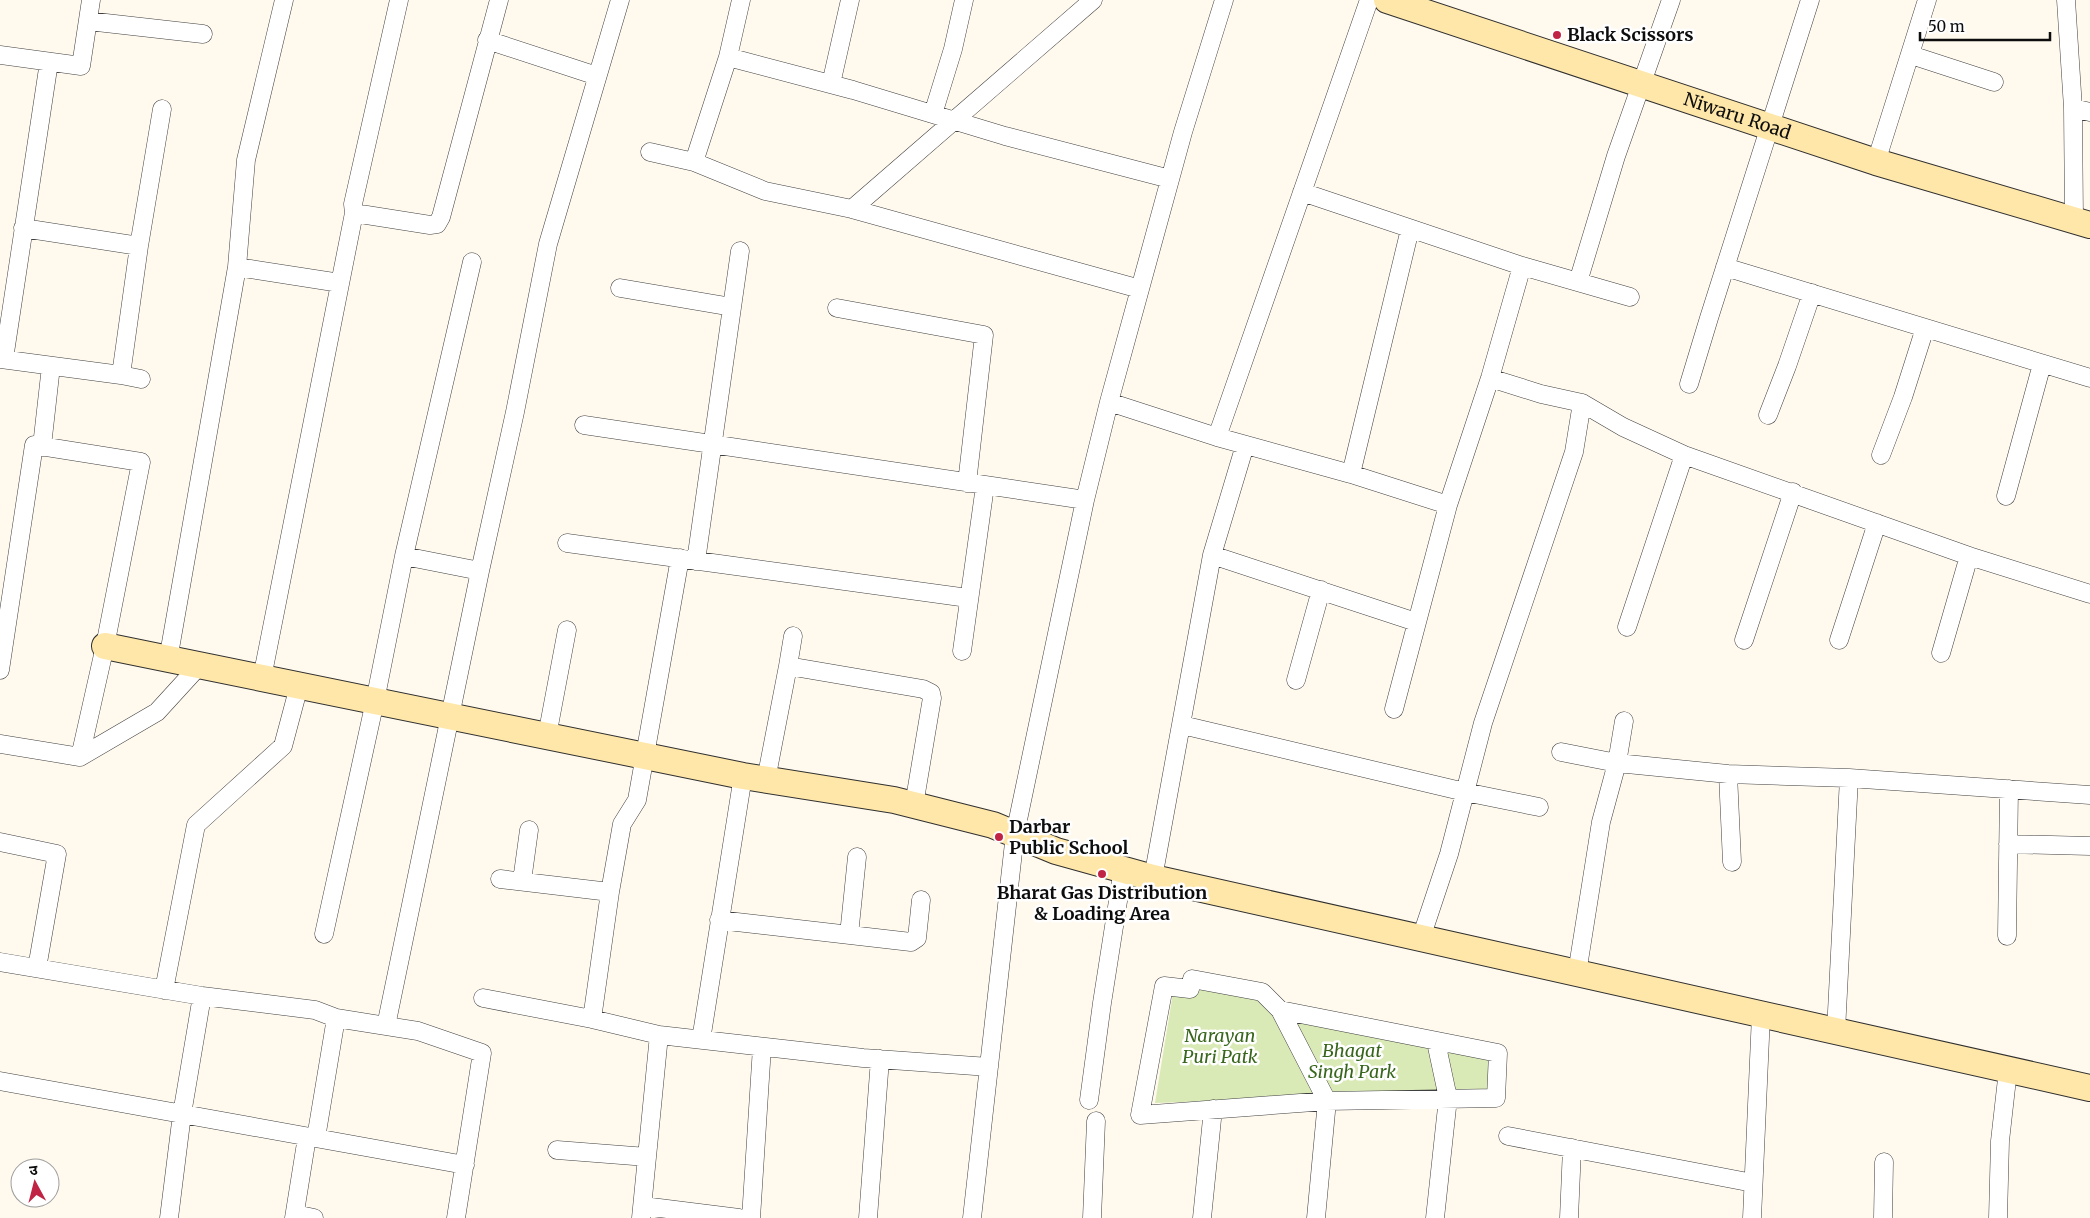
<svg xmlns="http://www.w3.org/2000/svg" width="2090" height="1218" viewBox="0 0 2090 1218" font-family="Merriweather,'Noto Sans Devanagari',serif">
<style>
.green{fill:#daeab7}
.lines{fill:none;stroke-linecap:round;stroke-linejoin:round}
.street-casing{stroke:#404040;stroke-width:19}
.secondary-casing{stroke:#2f2f2f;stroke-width:28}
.street{stroke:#fff;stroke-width:18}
.secondary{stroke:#ffe7a9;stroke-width:26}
.poi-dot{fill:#c02344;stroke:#fff;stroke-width:2}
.labels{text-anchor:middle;stroke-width:5;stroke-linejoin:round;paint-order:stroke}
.poi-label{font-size:18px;font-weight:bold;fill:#0d0d0d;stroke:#fff;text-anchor:start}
.street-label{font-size:18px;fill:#0d0d0d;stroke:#fff}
.park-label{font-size:18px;font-style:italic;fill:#38661c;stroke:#fff}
</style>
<rect width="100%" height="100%" fill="#fff9ee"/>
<path class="green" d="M1198,984L1260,998L1277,1013L1321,1097L1155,1103L1173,993L1194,997Z
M1294,1016L1492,1058L1490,1095L1331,1094Z"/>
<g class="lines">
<defs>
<path id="street" d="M2066,0L2073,108L2074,220
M88,21L203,34
M487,40L597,76
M0,55L81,66L91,0
M1911,55L1994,82
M728,57L741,0
M831,84L850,0
M2073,108L2090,112
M933,114L953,49L964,0
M650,152L694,162
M1876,162L1927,0
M1302,192L1522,266L1630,297
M852,209L1093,0
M354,213L353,204L399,0
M23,228L139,246
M237,267L340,283
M1725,267L2090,378
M1578,282L1616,156L1671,0
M620,288L732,307
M1140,289L852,209L765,191L694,162L728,57L853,90L1005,136L1170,179
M837,308L984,335L967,483
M0,359L121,375L139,246L162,109
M4,359L49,62
M121,375L141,379
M1490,378L1541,394L1582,403L1623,427L1684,455L1969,556L2090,594
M1689,384L1709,318L1810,0
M1109,402L1217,437L1351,474L1448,505
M1768,415L1787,366L1812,293
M584,425L1085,500
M1217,437L1369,0
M42,446L51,366
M1881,455L1903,397L1925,328
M1351,474L1410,229
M2006,496L2042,364
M567,543L968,598
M1212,555L1416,622
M404,556L480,571
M696,561L740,251
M1627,627L1684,455
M1744,640L1793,492
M1839,640L1877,523
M962,651L985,486
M1941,653L1969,556
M168,660L237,267L246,160L284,0
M788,666L793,636
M0,670L34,445L141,462L105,646L80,757L0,744
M262,678L354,213L430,225L437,224L441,217L499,0
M1296,680L1321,590
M1394,709L1448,505L1490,378L1522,266
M1182,725L1465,792L1539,807
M547,736L567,630
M1561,752L1617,763L1728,774L1849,778L2090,795
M80,757L157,712L199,666
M1728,774L1732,862
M766,780L788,666L923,689L931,693L932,698L914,805
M0,842L57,854L37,968
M2008,844L2090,846
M1153,878L1212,555L1245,445
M500,879L610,892L592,1019L659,1035L641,1218
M522,881L529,830
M610,892L622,824L637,800L680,558
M719,920L911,942L917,938L921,900
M324,934L375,701L404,556L472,262
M849,935L857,857
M2007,936L2009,789
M1421,938L1449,854L1483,723L1574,452L1582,403
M0,962L202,996L315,1010L336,1018L418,1031L482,1053L456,1218
M1577,973L1601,822L1617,763L1624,721
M164,990L196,825L283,746L299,686
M483,998L592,1019
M1280,1010L1498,1053L1496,1098L1327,1101L1140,1115L1164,986L1190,989L1192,979L1262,992L1280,1010L1327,1101L1316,1218
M386,1026L480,571L515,412L548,244L620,0
M1836,1031L1849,778
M659,1035L863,1058L989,1067
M701,1040L743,776
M0,1081L465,1165
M1089,1100L1102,1003L1123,869
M1508,1136L1753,1183
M316,1138L336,1018
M557,1150L647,1157
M643,1206L739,1218
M295,1214L314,1218
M169,1218L182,1114L202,996
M294,1218L307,1137
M751,1218L762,1047
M868,1218L880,1059
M972,1218L1015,834L1085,500L1109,402L1183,132L1224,0
M1092,1218L1096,1121
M1202,1218L1213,1109
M1435,1218L1448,1098L1436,1042
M1569,1218L1572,1148
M1752,1218L1761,1015
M1883,1218L1884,1162
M1998,1218L2000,1141L2008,1070"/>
<g id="secondary">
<path id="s1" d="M1387,0L1876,162L2090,225"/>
<path d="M105,646L743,776L894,800L993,825L1056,851L1153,878L2090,1088"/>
</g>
</defs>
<use href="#street" class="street-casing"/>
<use href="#secondary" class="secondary-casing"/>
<use href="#street" class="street"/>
<use href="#secondary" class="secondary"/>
</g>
<g class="poi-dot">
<circle cx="1557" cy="35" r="5"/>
<circle cx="999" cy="837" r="5"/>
<circle cx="1102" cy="874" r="5"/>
</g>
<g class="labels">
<g class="poi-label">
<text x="1567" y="41">Black Scissors</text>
<text x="1009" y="833">Darbar<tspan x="1009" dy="21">Public School</tspan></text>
<text x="1102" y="899" text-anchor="middle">Bharat Gas Distribution<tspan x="1102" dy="21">&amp; Loading Area</tspan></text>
</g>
<g class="street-label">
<text dy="6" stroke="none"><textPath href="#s1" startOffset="369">Niwaru Road</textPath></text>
</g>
<g class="park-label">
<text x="1220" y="1042">Narayan<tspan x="1220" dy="21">Puri Patk</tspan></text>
<text x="1352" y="1057">Bhagat<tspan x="1352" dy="21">Singh Park</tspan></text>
</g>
</g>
<g transform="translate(35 1183) rotate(353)"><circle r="24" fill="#ffffff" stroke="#9e9e9e"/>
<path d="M0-4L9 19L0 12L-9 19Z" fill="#c02344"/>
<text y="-8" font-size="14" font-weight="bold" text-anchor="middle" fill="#0d0d0d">उ</text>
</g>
<path d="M1920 32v8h130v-8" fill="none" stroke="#0d0d0d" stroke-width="2.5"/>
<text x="1928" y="32" font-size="15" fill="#0d0d0d" stroke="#ffffff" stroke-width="4" paint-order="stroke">50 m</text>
</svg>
